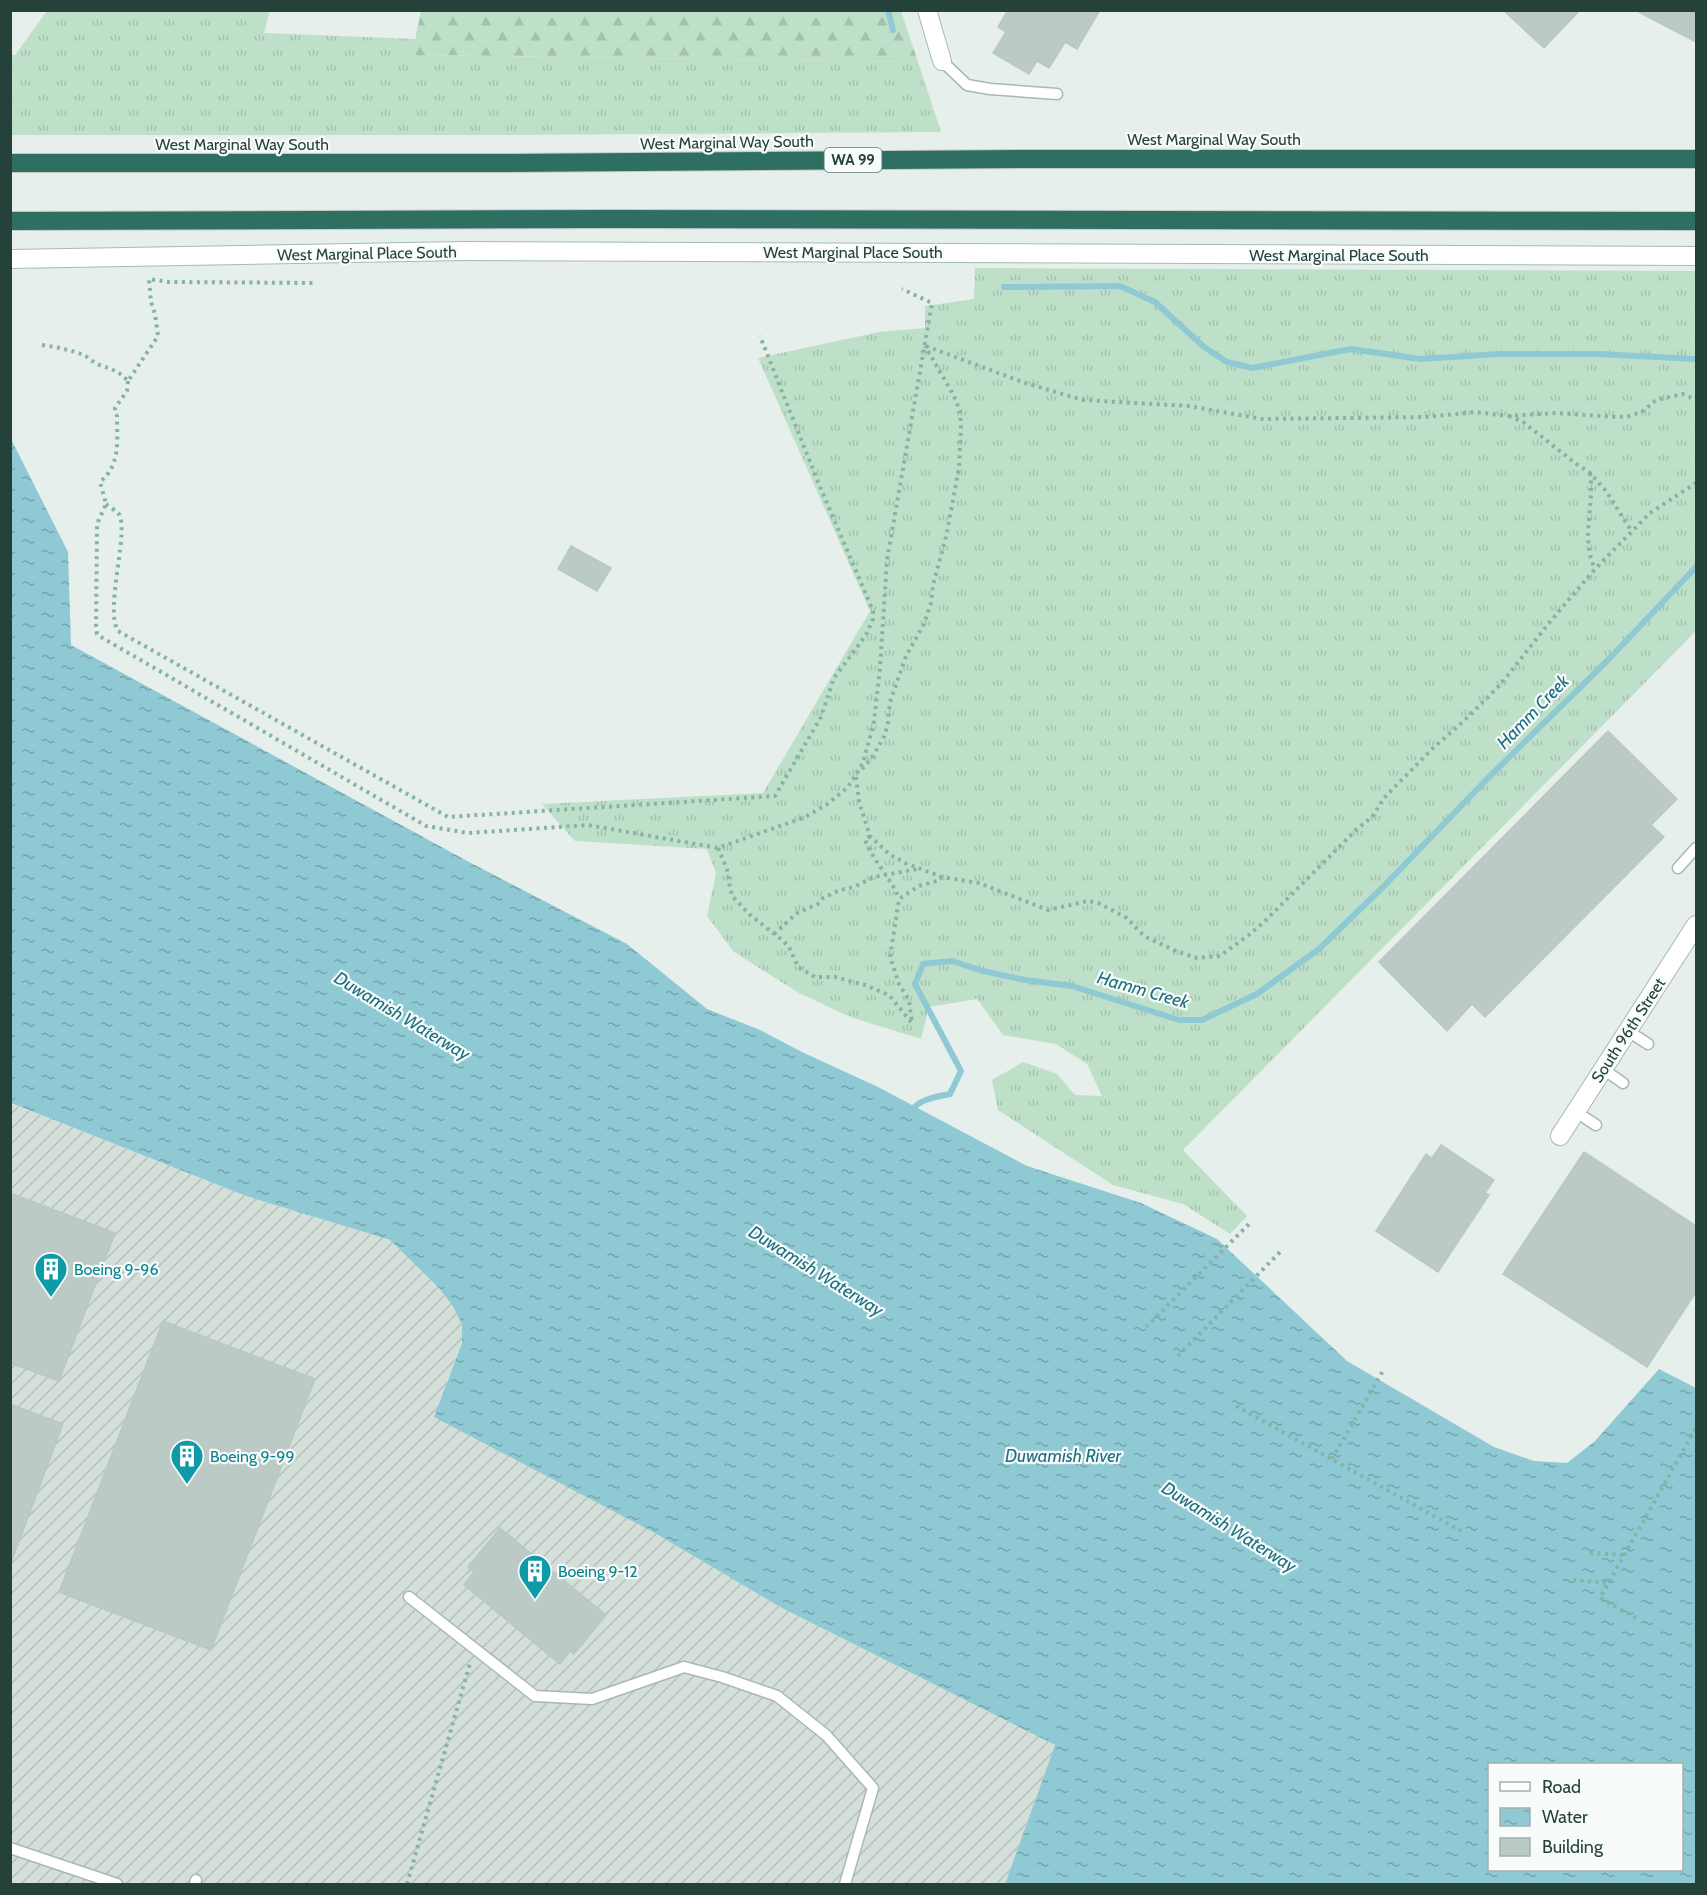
<svg xmlns="http://www.w3.org/2000/svg" width="1707" height="1895" viewBox="0 0 1707 1895" font-family="Cabin,sans-serif">
<style>
.industrial{fill:url(#industrial-furrows)}
.grass{fill:url(#grass-tufts)}
.forest{fill:url(#forest-firs)}
.water{fill:url(#water-ripples);fill-rule:evenodd}
.lines{fill:none;stroke-linecap:round;stroke-linejoin:round}
.stream{stroke:#8ec9d4;stroke-width:6}
.building{fill:#bbcac4;stroke:#b8c9c2;stroke-width:1.5}
.lane-casing{stroke:#a8b8b2;stroke-width:13}
.street-casing{stroke:#a8b8b2;stroke-width:20}
.secondary-casing{stroke:#a4bbb3;stroke-width:20}
.highway-casing{stroke:#c2cac8;stroke-width:20}
.path{stroke:#86b3a5;stroke-width:4;stroke-dasharray:3 4.5;stroke-linecap:butt}
.lane{stroke:#fff;stroke-width:10}
.street{stroke:#fff;stroke-width:18}
.secondary{stroke:#fff;stroke-width:18}
.highway{stroke:#2f6f62;stroke-width:18}
.labels{text-anchor:middle;stroke-width:4.5;stroke-linejoin:round;paint-order:stroke}
.shield{fill:#f7fbf9;stroke:#637a73;stroke-width:1.5}
.shield-label{font-size:15px;font-weight:bold;fill:#24423a}
.street-label{font-size:16px;fill:#24423a;stroke:#f7fbf9}
.culture-label{font-size:16px;fill:#0d838f;stroke:#f7fbf9;text-anchor:start}
.water-label{font-size:18px;font-style:italic;fill:#1c6f80;stroke:#f7fbf9}
</style>
<defs>
<pattern id="industrial-furrows" width="10" height="10" patternUnits="userSpaceOnUse" patternTransform="scale(1.5)"><rect width="10" height="10" fill="#d4dfda"/><path d="M-1 1l2-2M0 10L10 0M9 11l2-2" fill="none" stroke="#b6c1bc"/></pattern>
<pattern id="grass-tufts" width="24" height="20" patternUnits="userSpaceOnUse" patternTransform="scale(1.5)"><rect width="24" height="20" fill="#bfe0c8"/><path d="M3 7l-1-3M5 7V3M7 7l1-3M15 17l-1-3M17 17v-4M19 17l1-3" fill="none" stroke="#a4c1ad"/></pattern>
<pattern id="forest-firs" width="22" height="20" patternUnits="userSpaceOnUse" patternTransform="scale(1.5)"><rect width="22" height="20" fill="#bfe0c8"/><path d="M5 1l3.5 6h-7zM16 11l3.5 6h-7z" fill="#a4c1ad"/></pattern>
<pattern id="water-ripples" width="26" height="14" patternUnits="userSpaceOnUse" patternTransform="scale(1.5)"><rect width="26" height="14" fill="#8ec9d4"/><path d="M2 4q2-2 4 0t4 0M15 11q2-2 4 0t4 0" fill="none" stroke="#74a5ad"/></pattern>
</defs>
<rect width="100%" height="100%" fill="#e6efeb"/>
<path class="industrial" d="M10,1103L246,1196L390,1240L439,1288L452,1305L462,1324V1343L447,1381L653,1532L782,1608L1055,1745L1005,1884H11Z"/>
<path class="grass" d="M270,10L264,33L415,39L413,55L918,62L941,132L503,135H11L10,55H15L47,11Z
M975,268L1696,271V631L1183,1150L1247,1216L1230,1234L1183,1204L1113,1185L998,1110L992,1080L1023,1062L1057,1074L1075,1095L1102,1096L1087,1064L1056,1044L1003,1035L977,999L929,1007L921,1039L850,1017L799,993L734,952L707,916L716,873L707,849L575,841L542,804L763,793L870,611L758,358L879,332L925,328V306L974,299Z"/>
<path class="forest" d="M901,11L918,62L412,55L421,11Z"/>
<path class="water" d="M10,437L68,552L71,645L469,862L627,944L707,1009L760,1030L802,1052L878,1087L1027,1166L1141,1203L1217,1239L1347,1361L1494,1447L1534,1461L1567,1463L1595,1441L1659,1369L1696,1388V1884H1005L1055,1745L782,1608L653,1532L434,1417L462,1343V1324L452,1305L439,1288L390,1240L246,1196L11,1103ZM1490,1764H1682V1870H1490Z"/>
<g class="lines">
<path class="stream" d="M888,10L893,30
M1004,287L1120,286L1155,302L1204,347L1227,362L1252,368L1351,349L1420,359L1499,354H1598L1696,359
M911,1111C919,1099 936,1097 950,1094L961,1071L915,984L923,964L952,961L983,971L1025,980L1072,986L1179,1020H1202L1257,994L1319,949L1385,885L1488,778L1607,661L1696,567"/>
</g>
<path class="building" d="M1008,10H1100L1077,49L1065,42L1049,68L1037,61L1029,74L993,53L1006,32L998,27Z
M1503,10H1580L1544,48Z
M1635,10H1696V42Z
M571,546L611,568L597,591L558,569Z
M1608,731L1677,799L1651,825L1664,837L1485,1017L1472,1004L1447,1031L1379,962Z
M1441,1145L1494,1180L1485,1193L1489,1195L1438,1272L1376,1231L1426,1154L1432,1158Z
M1584,1152L1696,1226V1292L1647,1367L1503,1274Z
M10,1193L115,1233L59,1381L10,1363Z
M163,1321L315,1379L211,1650L59,1592Z
M10,1404L63,1424L12,1560H10Z
M500,1528L606,1615L574,1654L570,1651L560,1664L464,1585L474,1572L468,1567Z"/>
<g class="lines">
<defs>
<path id="lane" d="M942,61L967,85L990,89L1057,94
M1678,868L1696,848
M1628,1031L1648,1044
M1603,1069L1623,1083
M1576,1112L1596,1125
M409,1597L535,1696L592,1699L684,1667L722,1677L777,1696L826,1735L873,1788L845,1884
M10,1848L117,1884
M195,1884L196,1880"/>
<path id="street" d="M927,10L942,61
M1560,1136L1696,925"/>
<path id="secondary" d="M10,259L464,251L1696,256"/>
<path id="highway" d="M10,163H503L1030,159H1696
M10,221L611,219L1696,221"/>
</defs>
<use href="#lane" class="lane-casing"/>
<use href="#street" class="street-casing"/>
<use href="#secondary" class="secondary-casing"/>
<use href="#highway" class="highway-casing"/>
<path class="path" d="M42,345C57,347 71,350 84,355C89,358 94,363 100,365C111,369 119,371 128,381L158,336L155,314L151,302L149,279L169,282L315,283
M926,346L1025,383L1083,400L1189,406L1262,419L1425,417L1475,412L1508,416L1555,413L1617,417L1630,416L1643,411L1656,400L1683,394L1696,400
M128,381L127,391L115,408V413L117,416C117,440 121,465 100,482L106,504L97,524L96,627L97,634L101,637L426,826L468,833L588,825L718,848L805,817L826,805L848,787L863,763L874,722L880,668L887,560L932,303L902,289
M1509,416L1523,422L1575,463L1590,473L1606,491L1632,532
M1590,473C1595,505 1580,538 1595,569
M106,504C109,507 115,510 118,513C131,526 104,609 118,631L448,817L775,796L821,717L834,678L866,635L873,619V611L818,482L760,336
M862,769L872,758L885,735L888,723L890,702L906,656L924,624L931,603L933,585L946,537L959,468L961,426L960,411L953,394L925,346
M856,777L859,802L870,836L889,854L905,863L942,877L979,883L1048,910L1088,901L1098,903L1127,918L1140,932L1148,938L1176,951L1197,958L1220,956L1250,934L1265,921L1357,829L1372,817L1384,798L1433,748L1465,720L1501,684L1549,623L1595,569L1650,513L1696,483
M870,836L865,839C873,862 891,877 899,899
M718,848L727,869L730,888L733,897L750,915L781,939L789,947L798,967L815,977H835L865,985L889,995L912,1023L909,1000L899,984L890,957L899,899L919,886L937,881L941,878
M774,934L797,913L818,904L823,898L840,890L854,887L874,877L918,869
M1146,1327L1250,1223
M1178,1356L1280,1252
M1236,1406L1461,1531
M1332,1459L1384,1369
M1590,1553L1625,1555
M1573,1580L1609,1583
M1636,1618L1600,1598L1696,1428
M1689,1645L1696,1649
M407,1884L470,1663"/>
<use href="#lane" class="lane"/>
<use href="#street" class="street"/>
<use href="#secondary" class="secondary"/>
<use href="#highway" class="highway"/>
</g>
<defs>
<symbol id="building-pin" viewBox="-11 -11 22 30"><path d="M0 17L-7.5 6A9.5 9.5 0 1 1 7.5 6Z" fill="#0f9aa8" stroke="#f7fbf9"/><path d="M-4-6H4V6H1V3H-1V6H-4ZM-2.5-4.3h1.7v1.8h-1.7ZM.8-4.3h1.7v1.8H.8ZM-2.5-1h1.7V.8h-1.7ZM.8-1h1.7V.8H.8Z" fill="#fff"/></symbol>
</defs>
<g fill-rule="evenodd">
<use href="#building-pin" x="32" y="1250" width="38" height="52"/>
<use href="#building-pin" x="168" y="1437" width="38" height="52"/>
<use href="#building-pin" x="516" y="1552" width="38" height="52"/>
</g>
<g class="labels">
<rect class="shield" x="824.5" y="148" width="57" height="24" rx="4.5"/>
<g class="shield-label">
<text x="853" y="165">WA 99</text>
</g>
<g class="street-label">
<text x="1214" y="145">West Marginal Way South</text>
<text transform="translate(727 142) rotate(-1)" y="6">West Marginal Way South</text>
<text x="242" y="150">West Marginal Way South</text>
<text x="853" y="258">West Marginal Place South</text>
<text transform="translate(367 253) rotate(-1)" y="6">West Marginal Place South</text>
<text x="1339" y="261">West Marginal Place South</text>
<text transform="translate(1628 1030) rotate(-57)" y="6">South 96th Street</text>
</g>
<g class="culture-label">
<text x="74" y="1275">Boeing 9-96</text>
<text x="210" y="1462">Boeing 9-99</text>
<text x="558" y="1577">Boeing 9-12</text>
</g>
<g class="water-label">
<text transform="translate(1533 712) rotate(-46)" y="6">Hamm Creek</text>
<text transform="translate(1143 990) rotate(16)" y="6">Hamm Creek</text>
<text transform="translate(402 1016) rotate(31)" y="6">Duwamish Waterway</text>
<text transform="translate(816 1271) rotate(32)" y="6">Duwamish Waterway</text>
<text x="1063" y="1462">Duwamish River</text>
<text transform="translate(1229 1527) rotate(32)" y="6">Duwamish Waterway</text>
</g>
</g>
<rect width="1707" height="1895" fill="none" stroke="#24423a" stroke-width="24"/>
<rect x="1488" y="1763" width="195" height="108" fill="#f7fbf9" stroke="#a3b1ad" stroke-width="1.5"/>
<rect x="1500" y="1782" width="30" height="9" fill="#ffffff" stroke="#a3b1ad" stroke-width="1.5"/>
<text x="1542" y="1793" font-size="18" fill="#24423a">Road</text>
<rect x="1500" y="1808" width="30" height="18" fill="url(#water-ripples)" stroke="#a3b1ad" stroke-width="1.5"/>
<text x="1542" y="1823" font-size="18" fill="#24423a">Water</text>
<rect x="1500" y="1838" width="30" height="18" fill="#bbcac4" stroke="#a3b1ad" stroke-width="1.5"/>
<text x="1542" y="1853" font-size="18" fill="#24423a">Building</text>
</svg>
